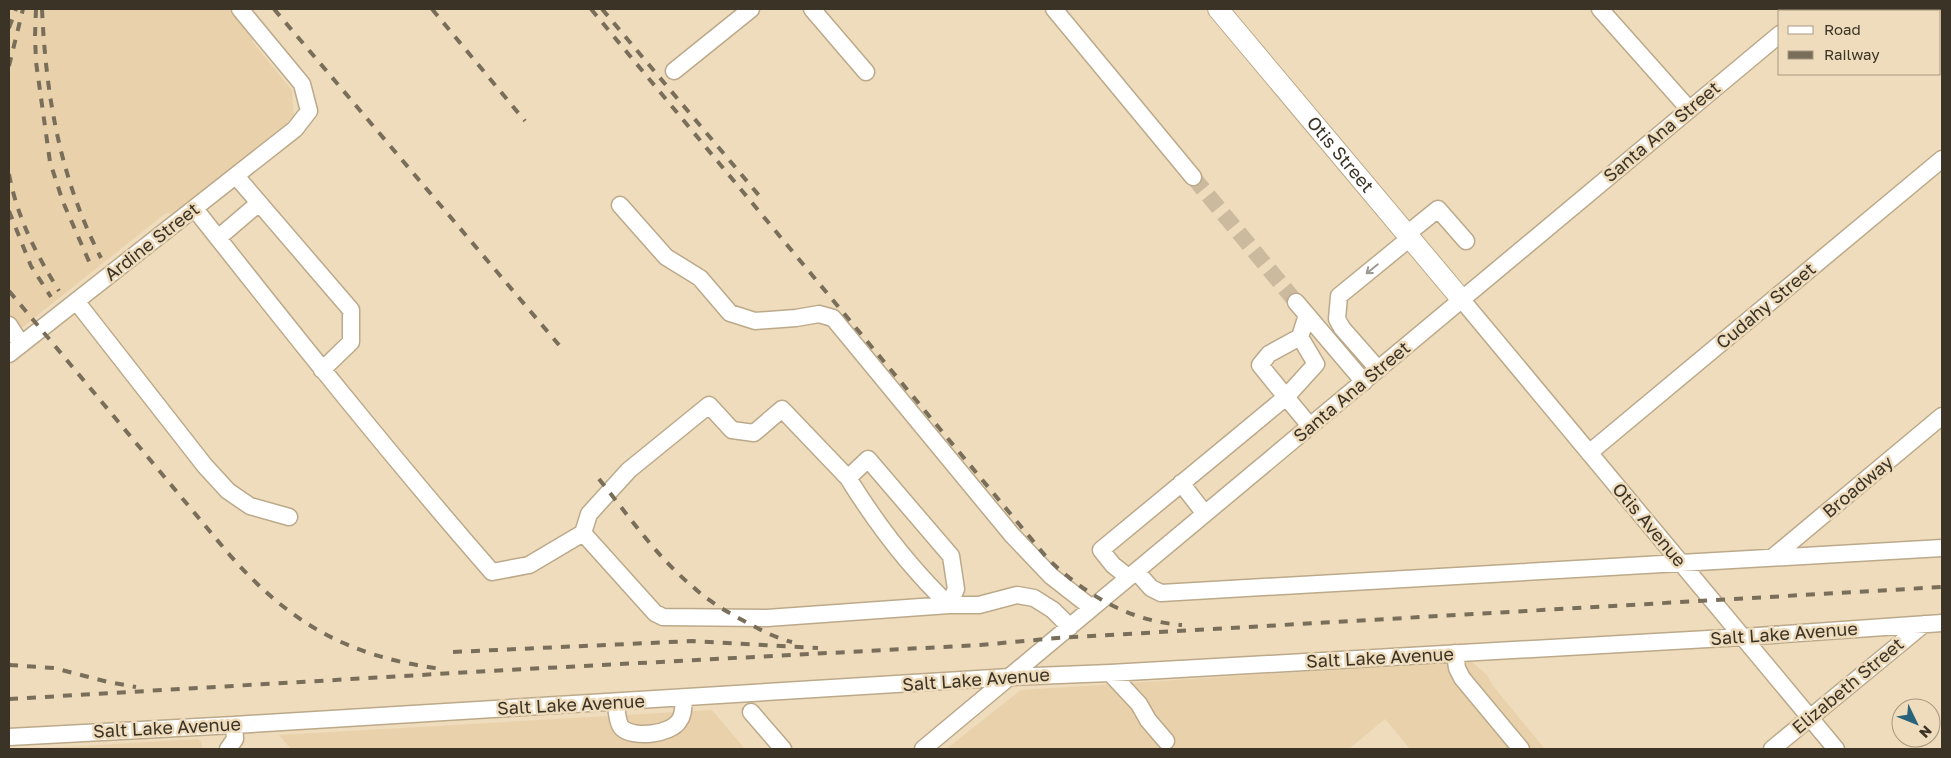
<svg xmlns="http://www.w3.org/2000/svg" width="1951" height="758" viewBox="0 0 1951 758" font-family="'Golos Text',sans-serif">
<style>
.built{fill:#e9d2ab}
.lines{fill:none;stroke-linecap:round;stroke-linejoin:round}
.minor-tunnel{stroke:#cbba9e;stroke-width:16;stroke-dasharray:16 8;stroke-linecap:butt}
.minor-casing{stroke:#bba98a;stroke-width:19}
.major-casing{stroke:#bba98a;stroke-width:22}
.minor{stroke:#fff;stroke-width:16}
.major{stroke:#fff;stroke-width:20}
.rail{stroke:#796e5a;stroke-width:4;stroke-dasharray:9 9;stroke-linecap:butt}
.oneway{stroke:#9c9992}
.labels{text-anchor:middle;stroke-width:5;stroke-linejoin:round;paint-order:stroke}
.street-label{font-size:18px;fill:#3a3326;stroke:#efdcbc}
</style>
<rect width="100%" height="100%" fill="#efdcbc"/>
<path class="built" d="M9,9H229L255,39L252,41L292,90L294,117L176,214L166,213L9,338Z
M1471,661L1487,675L1493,686L1545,749H1410L1385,719L1349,749H946L1021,690Z
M712,710L745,749H291L279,735Z
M198,739L202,743V749H29Z"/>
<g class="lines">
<path class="minor-tunnel" d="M1193,177L1296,302"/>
<defs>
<path id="minor" d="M812,9L866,72
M1054,9L1193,177
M1600,9L1689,109
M1807,11L1810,9
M674,71L751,9
M236,176L351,310V342L322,370
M620,205L666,257L700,278L730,313L755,321L796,318L819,314L833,318L1012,535L1051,576L1092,608
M195,209C292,332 389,454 492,572L529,565L583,533L655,613L663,617L767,618L949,605H979L1017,595L1034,598L1053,610L1070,627
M1407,234L1438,209L1466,241
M218,238L259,203
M1462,300L1836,749
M76,301L205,466L228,491L250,506L289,517
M1296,302L1364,382
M9,325L21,344
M1300,337L1316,364L1286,397L1310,426
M9,354L295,129L309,111L302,84L240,9
M1378,369L1342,328L1337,319L1339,296L1410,238
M1589,453L1942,159
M868,459L951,556L956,589L949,605C910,568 876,523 848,478Z
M1181,483L1205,514
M583,533L589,514L629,470L709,405L732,430L754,433L782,409L848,478
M1773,557L1942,416
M1136,571L1151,588L1161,593L1942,548
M1128,577L1113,565L1101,550L1286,397L1260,365L1269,354L1300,337L1307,315
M1455,653L1457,668L1462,678L1521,749
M1110,673L1139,704L1148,720L1166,741
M615,702C617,709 617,723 622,728C634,739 671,734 679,721C684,715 683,706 684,698
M751,712L783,749
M9,737L234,725L1010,677L1110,673L1743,637L1942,623
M228,749L235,739L234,725
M923,749L1780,34
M1772,749L1924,624"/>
<g id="major">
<path id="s1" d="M1218,9L1462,300"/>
</g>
</defs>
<use href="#minor" class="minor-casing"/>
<use href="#major" class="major-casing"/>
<use href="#minor" class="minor"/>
<use href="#major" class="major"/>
<path class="rail" d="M36,9L35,36L36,62L50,162L63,202L91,266
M42,9C46,97 60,178 101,258
M274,9L559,345
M432,9L525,121
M591,9L1048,559C1086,595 1129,621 1182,625
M602,9L762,199
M9,28L16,9
M9,66L23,9
M9,174C17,217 36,254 59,291
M9,211L31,266L51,297
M9,291L228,553C290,624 349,657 442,669
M599,479C628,515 656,556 692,586C708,601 727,612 746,622C761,630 775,638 792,642
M453,652L692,641L818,648
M9,665L54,668L108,682L136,687
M9,699L489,671L980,645L1057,638L1942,587"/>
</g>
<defs><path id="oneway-shaft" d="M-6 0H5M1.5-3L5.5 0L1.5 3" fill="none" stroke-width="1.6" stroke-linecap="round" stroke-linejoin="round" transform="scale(1.25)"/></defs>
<use class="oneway" href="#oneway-shaft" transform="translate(1372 269) rotate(141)"/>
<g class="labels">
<g class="street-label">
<text transform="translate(1662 132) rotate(-40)" y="6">Santa Ana Street</text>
<text dy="6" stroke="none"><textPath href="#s1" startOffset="190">Otis Street</textPath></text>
<text transform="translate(152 242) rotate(-38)" y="6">Ardine Street</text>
<text transform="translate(1766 306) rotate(-40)" y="6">Cudahy Street</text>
<text transform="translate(1352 392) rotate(-40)" y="6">Santa Ana Street</text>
<text transform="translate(1858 487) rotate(-40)" y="6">Broadway</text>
<text transform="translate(1649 525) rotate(50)" y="6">Otis Avenue</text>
<text transform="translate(1784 634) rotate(-4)" y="6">Salt Lake Avenue</text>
<text transform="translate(1380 658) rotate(-3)" y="6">Salt Lake Avenue</text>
<text transform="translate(976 680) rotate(-4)" y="6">Salt Lake Avenue</text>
<text transform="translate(1848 686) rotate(-40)" y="6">Elizabeth Street</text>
<text transform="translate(571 705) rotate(-3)" y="6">Salt Lake Avenue</text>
<text transform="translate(167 728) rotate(-3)" y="6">Salt Lake Avenue</text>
</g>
</g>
<rect width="1951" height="758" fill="none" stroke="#3a3326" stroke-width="20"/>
<rect x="1778" y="10" width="162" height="65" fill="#efdcbc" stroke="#a79880"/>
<rect x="1788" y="26" width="25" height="8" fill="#ffffff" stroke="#a79880"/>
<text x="1824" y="35" font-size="15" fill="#3a3326">Road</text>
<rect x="1788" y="51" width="25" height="8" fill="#796e5a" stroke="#a79880"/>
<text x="1824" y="60" font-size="15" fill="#3a3326">Railway</text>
<g transform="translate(1916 723) rotate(133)"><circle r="24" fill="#efdcbc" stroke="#a79880"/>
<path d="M0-4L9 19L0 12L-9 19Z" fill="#29627b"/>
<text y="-8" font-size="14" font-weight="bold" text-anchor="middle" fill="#3a3326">N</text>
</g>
</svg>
